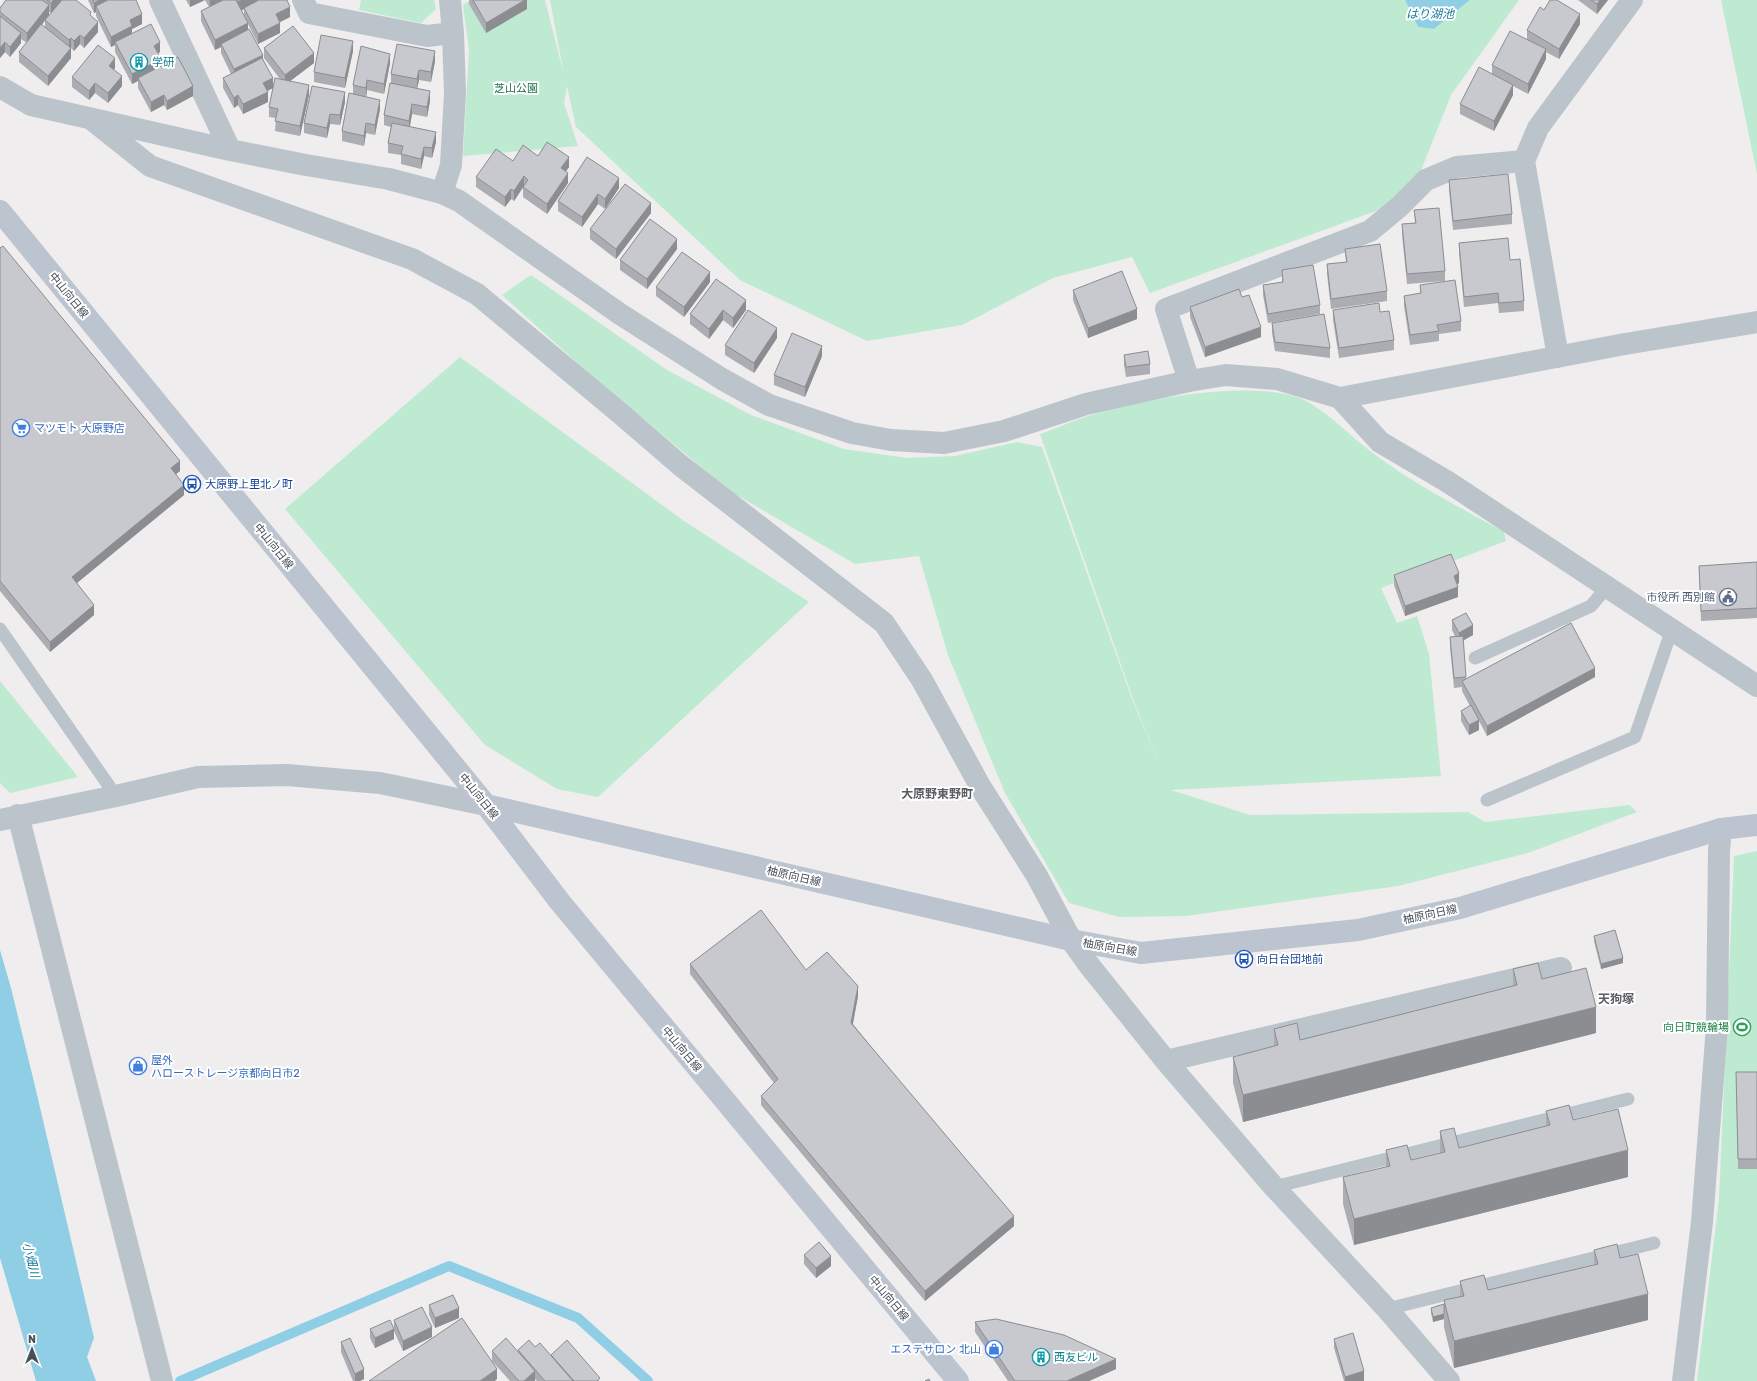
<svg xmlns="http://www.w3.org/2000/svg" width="1757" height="1381" viewBox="0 0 1757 1381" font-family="Rubik,'Noto Sans JP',sans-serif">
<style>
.green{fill:#beead1}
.water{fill:#8fcee4}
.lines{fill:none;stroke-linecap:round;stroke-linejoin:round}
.stream{stroke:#8fcee4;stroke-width:10}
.lane{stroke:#bcc4cb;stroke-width:13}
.street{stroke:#bcc4cb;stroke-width:22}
.secondary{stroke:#bcc4cf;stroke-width:22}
.wall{fill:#abadb2;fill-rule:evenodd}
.shaded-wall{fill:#8b8d91}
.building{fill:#c7c9cf;stroke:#8b8d91}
.labels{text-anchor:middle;stroke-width:4;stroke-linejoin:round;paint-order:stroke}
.culture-label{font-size:11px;fill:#0d838f;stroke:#fff;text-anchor:start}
.park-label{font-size:11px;fill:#1e734c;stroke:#fff}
.street-label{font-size:11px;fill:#474f59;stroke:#fff}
.shop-label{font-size:11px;fill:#366cbe;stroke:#fff;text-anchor:start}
.transit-label{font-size:11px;fill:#164399;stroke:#fff;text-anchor:start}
.service-label{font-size:11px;fill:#4e5e75;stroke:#fff;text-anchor:end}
.leisure-label{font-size:11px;fill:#27864d;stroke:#fff;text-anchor:end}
.water-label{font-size:12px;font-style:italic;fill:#18799b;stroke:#fff}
.neighbourhood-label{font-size:12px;font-weight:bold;fill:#5a5d61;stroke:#fff}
</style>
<rect width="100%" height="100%" fill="#efeded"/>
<path class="green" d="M361,0H434L436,9L421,23L359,10Z
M471,0H545L564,75L550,0H1405L1418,27L1434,29L1470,0H1519L1451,95L1418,178L1397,197L1376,211L1150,293L1132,257L1053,278L962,325L867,341L740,280L576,127L567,86L564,103L578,146L463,156L469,50L463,5Z
M1721,0H1757V174Z
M531,275L667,370L751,415L844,449L907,458L955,456L1017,442L1042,447L1132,699L1161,768L1133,699L1040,434C1055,429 1070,422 1085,417C1138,400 1258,376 1308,402C1331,415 1349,435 1370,451C1412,483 1459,507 1504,532L1506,541L1381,588L1397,623L1417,616L1429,654L1441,776L1171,790L1250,815L1468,812L1485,822L1629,805L1637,812L1528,853L1398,886L1186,916L1119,917L1069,903L1005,793L948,655L919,556L855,564L730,491L593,377L502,295Z
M460,357L684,521L809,602L598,797L557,789L485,745L285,509Z
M0,681L78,777L10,793L0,783Z
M1757,851V1381H1697L1719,1199L1734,856Z"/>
<path class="water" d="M1405,0H1470L1434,29L1418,27Z
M0,950L11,988L34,1082L94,1338L87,1357L96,1381H36L0,1258Z"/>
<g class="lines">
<path class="stream" d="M180,1381L449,1266L578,1318L648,1381"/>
<path class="lane" d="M0,629L116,796
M1475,658L1591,606L1607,587
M1487,800L1635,737L1672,629
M1274,1187L1628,1099
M1387,1309L1654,1243"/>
<path class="street" d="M160,0L230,150
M303,0L309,13L427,36L453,33
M0,87L31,105L230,150L306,165L389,179L442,193L459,201L620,314L722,379L769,405L852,433L891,440L944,443L1004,431L1086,404L1189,381L1226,375L1277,379L1340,398L1625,344L1757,322
M91,119L150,166L412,259L477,294L621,414L680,465L884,623L922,680L980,786L1037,876L1071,940L1089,965L1166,1061L1274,1187L1387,1309L1449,1381
M1524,161L1558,357
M442,193L451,165L455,93L453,33L450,0
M1189,381L1166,309L1370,231L1399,207L1426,180L1457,167L1524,161L1538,128L1632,0
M1340,398L1380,442L1448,482L1757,686
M18,815L162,1381
M0,820L116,796L198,777L287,775L380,783L486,805
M1166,1061L1561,968
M1683,1381L1702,1222L1717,1026L1719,851L1721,829"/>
<path class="secondary" d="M0,211L486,805L560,902L958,1381
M486,805L1071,940L1141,953L1358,930L1460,908L1721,829L1757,825"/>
</g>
<path class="wall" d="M6,0H76L91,16L98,32L84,48L80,44L74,51L71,48V58L48,86L19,62V52L27,43L21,39V43L10,57L5,52L0,58V8ZM49,12L51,13L45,20V28L42,25L49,15Z
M88,0H136L142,24L132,29V33L160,52L158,53L161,66L193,96L167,110L164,105L151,112L138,88V81L132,84L115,52V45L111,47L96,16V12L94,13Z
M186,0H287L290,17L280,22V33L258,44L248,24V30L263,59L273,88L267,91L268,102L243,114L238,105L234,108L223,88V78L231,74L221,53V47L215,50L201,21V11L209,7L205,0L190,7ZM244,9V17L241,11Z
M469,0H527V9L486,33L469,4Z
M1578,0H1608L1597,14Z
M1544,10L1580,24L1559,59L1546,52V59L1528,94L1513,86V95L1494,131L1460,114V104L1492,74V65L1527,39V30Z
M264,48L314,63L290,81L309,95L300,136L275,131L276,118L269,117V107L280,79L264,58Z
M353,51L345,88L314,82V72Z
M435,61L431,82L419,80L417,89L430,101L427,117L412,114L410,126L436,142L432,158L424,156L421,169L401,164V155L388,153V143L391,127L384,125V115L391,83V74Z
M390,63L384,94L367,90L366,97L380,109L375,135L366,133L364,146L342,141V131L353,94V85Z
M115,68L114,70L122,86L108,103L95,93L89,100L72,87V77Z
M345,102L340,125L330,124L327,138L304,133V123Z
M538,156L569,167L566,171L568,183L547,214L523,197V187L514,201L511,199L505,207L476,187V177L513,161Z
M1449,180L1512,214V224L1453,230L1449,190Z
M619,188L605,209L598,204L582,227L558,211V201Z
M1414,210L1445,271V281L1407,284L1402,234V224L1415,223Z
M651,213L616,259L590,239V229Z
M1459,243L1510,260L1524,301V311L1499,313L1498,303L1464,307L1459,253Z
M0,248L180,471L176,474L184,495L77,583L94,615L50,652L0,591Z
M677,249L647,289L620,270V260Z
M1345,249L1387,291V301L1331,309L1327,274V264L1346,262Z
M1282,270L1320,305V314L1268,323L1263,295V285L1282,282Z
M716,279L746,310L733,328L723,320L709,339L690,324V314Z
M710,282L684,317L656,296V287Z
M1420,285L1461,321V331L1439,334V341L1410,345L1404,306V296L1420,294Z
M1073,290L1137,319L1088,338L1073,300Z
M1242,297L1261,337L1205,357L1190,317V307Z
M1333,310L1394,340V350L1339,358L1333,320Z
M1272,323L1330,348V358L1275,351L1272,333Z
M777,338L754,373L725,355V345Z
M1124,355L1150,364V374L1126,377L1124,365Z
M822,356L805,397L774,385V375Z
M1757,562V618L1701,621L1699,566Z
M1394,575L1459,583L1457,584L1458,597L1405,616L1394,585Z
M1452,620L1473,635L1463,640L1466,679L1595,677L1487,736L1479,721V730L1469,735L1461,721V711L1470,706L1462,691V687L1454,688L1450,647V637L1455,636L1452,630Z
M1594,936L1623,963L1601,969L1594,941Z
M690,964L806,970L858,996L853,1024L1014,1226L925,1301L761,1105V1096L774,1083L690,974Z
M1513,969L1542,979L1596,1033L1243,1122L1233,1083V1057L1274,1046V1029L1300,1040L1513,986Z
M1736,1072H1757V1169H1738Z
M1546,1111L1573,1120L1628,1177L1354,1245L1343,1204V1177L1386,1167V1150L1411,1160L1440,1153V1131L1459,1148L1546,1126Z
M1594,1250L1620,1258L1648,1320L1454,1368L1444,1327V1319L1433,1322L1431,1313V1308L1444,1304V1300L1460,1297V1281L1488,1290L1594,1265Z
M804,1255L831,1266L816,1278L804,1264Z
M429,1305L459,1318L435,1328L429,1315Z
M394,1320L432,1337L403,1351L394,1331V1339L375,1348L370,1338V1329L394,1328Z
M975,1322L1116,1369L1089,1381H1008L975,1332Z
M1334,1339L1364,1381H1344L1334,1348Z
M341,1342L364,1379L360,1381H353L341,1352Z
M535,1347L551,1356V1355L600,1381H537L535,1379L534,1381H510L492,1361V1351L518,1352V1350Z"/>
<path class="shaded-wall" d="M54,0H62L51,13V3Z
M100,0H120L96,6V12L94,13V3Z
M190,0H205L190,7Z
M210,0H228L210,10Z
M243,0H257V2L244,8V9L238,12V2Z
M525,0H527V9L486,33V23Z
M1600,0H1608L1597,14V4Z
M49,5V15L27,43V33Z
M290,7V17L276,24V14Z
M142,14V24L132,29V36L115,42V45L111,47V37L130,20Z
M1580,14V24L1559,59V49Z
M98,22V32L84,48V38Z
M248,23V33L221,44V47L215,50V40Z
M280,23V33L258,44V34Z
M21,33V43L10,57V47Z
M80,35V44L74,51V41Z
M71,38V58L48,86V76L69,49V40Z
M353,41V51L345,88V78Z
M5,42V52L0,58V48Z
M160,42V52L154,56V46Z
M1546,49V59L1528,94V84Z
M435,51V61L431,82V72Z
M314,53V63L285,85V75Z
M390,54V63L384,94V84Z
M263,55V65L234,79V69Z
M115,58V68L109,76V66Z
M161,59V69L138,78V81L132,84V74Z
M419,70V80L417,89V79Z
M122,76V86L108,103V93Z
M273,78V88L263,93V83Z
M367,80V90L366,98V88Z
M95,83V93L89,100V91Z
M309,85V95L300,136V126Z
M1513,85V95L1494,131V121Z
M193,86V96L167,110V101Z
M430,91V101L427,117V107Z
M268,92V102L243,114V104Z
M345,92V102L340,125V115Z
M164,95V105L151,112V102Z
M238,95V105L234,108V98Z
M380,100V109L375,135V125Z
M412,104V114L409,131V121Z
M330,114V124L327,138V128Z
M366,123V133L364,146V136Z
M436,132V142L432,158V148Z
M424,147V156L421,169V159Z
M569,157V167L561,178V168Z
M568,173V183L547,214V204Z
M524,176V186L514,201V191Z
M619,178V188L605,209V199Z
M511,189V199L505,207V197Z
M598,194V204L582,227V217Z
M651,203V213L616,259V249Z
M677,239V249L647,289V279Z
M710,272V282L684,317V307Z
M746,300V310L733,328V318Z
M1137,309V319L1088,338V328Z
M723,310V320L709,339V329Z
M1261,327V337L1205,357V347Z
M777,328V338L754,373V363Z
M822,346V356L805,397V387Z
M180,461V471L171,478V468Z
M184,485V495L72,587V577Z
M1459,573V583L1454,586V576Z
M1458,587V597L1405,616V606Z
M94,605V615L50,652V642Z
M1473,625V635L1459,643V633Z
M1595,668V677L1487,736V726Z
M1479,720V730L1469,735V725Z
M1623,958V963L1601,969V964Z
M858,986V996L851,1033V1023Z
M1596,1007V1033L1243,1122V1095Z
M1628,1150V1177L1354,1245V1219Z
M1014,1216V1226L925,1301V1291Z
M831,1256V1266L816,1278V1268Z
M1648,1294V1320L1454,1368V1341Z
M459,1308V1318L435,1328V1318Z
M1444,1314V1319L1433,1322V1317Z
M432,1327V1337L403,1351V1341Z
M394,1329V1339L375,1348V1338Z
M1116,1359V1369L1089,1381H1067Z
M364,1369V1379L360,1381H355V1374Z
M497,1369V1379L495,1381H480Z
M535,1371V1381H524Z
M1364,1371V1381H1345V1377Z"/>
<path class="building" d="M6,0H42L49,5L27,33L0,12V8Z
M47,0H54L51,3Z
M62,0H76L91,12L90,15L98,22L84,38L80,35L74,41L71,38L69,40L45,20Z
M93,0H100L94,3Z
M108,0H136L142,14L130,20L132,26L111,37L96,6Z
M223,0H236L248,23L215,40L201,11Z
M237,0H243L238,2Z
M259,0H287L290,7L276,14L280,23L258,34L244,8Z
M473,0H525L486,23Z
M1550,0H1557L1580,14L1559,49L1527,30L1540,7L1544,10Z
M1591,0H1600L1597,4Z
M0,16L21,33L10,47L5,42L0,48Z
M41,24L71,48L48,76L19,52Z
M151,24L160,42L154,46L161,59L132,74L115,42Z
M293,26L314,53L285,75L264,48Z
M249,29L263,55L234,69L221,44Z
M1510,31L1546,49L1528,84L1492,65Z
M321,35L353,41L345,78L314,72Z
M397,44L435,51L431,72L419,70L417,79L391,74Z
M98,45L115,58L109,66L122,76L108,93L95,83L89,91L72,77Z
M361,46L390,54L384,84L367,80L366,88L353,85Z
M178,57L193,86L167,101L164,95L151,102L138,78Z
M262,58L273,78L263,83L268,92L243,104L238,95L234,98L223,78Z
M1479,67L1513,85L1494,121L1460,104Z
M275,78L309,85L300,126L275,121L278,109L269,107Z
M390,83L430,91L427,107L412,104L409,121L384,115Z
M312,86L345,92L340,115L330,114L327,128L304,123Z
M349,93L380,100L375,125L366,123L364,136L342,131Z
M392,123L436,132L432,148L424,147L421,159L401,154L403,146L388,143Z
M547,142L569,157L561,168L568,173L547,204L523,187L528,180L524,176L514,191L511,189L505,197L476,177L496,149L513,161L523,145L538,156Z
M587,157L619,178L605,199L598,194L582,217L558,201Z
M1508,174L1512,214L1453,221L1449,180Z
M625,184L651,203L616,249L590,229Z
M1439,208L1445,271L1407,274L1402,224L1416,223L1414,210Z
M650,219L677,239L647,279L620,260Z
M1508,238L1510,260L1520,259L1524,301L1499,303L1498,293L1464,297L1459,243Z
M1380,244L1387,291L1331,299L1327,264L1347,262L1345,249Z
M3,246L180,461L171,468L184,485L72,577L94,605L50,642L0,581V248Z
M682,252L710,272L684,307L656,287Z
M1313,265L1320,305L1268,314L1263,285L1283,282L1282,270Z
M1122,271L1137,309L1088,328L1073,290Z
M716,279L746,300L733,318L723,310L709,329L690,314Z
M1455,280L1461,321L1437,325L1439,331L1410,335L1404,296L1421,293L1420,285Z
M1239,289L1242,297L1249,295L1261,327L1205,347L1190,307Z
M1379,303L1380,312L1389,311L1394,340L1339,348L1333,310Z
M748,310L777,328L754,363L725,345Z
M1324,314L1330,348L1275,342L1272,323Z
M792,333L822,346L805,387L774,375Z
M1148,351L1150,364L1126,367L1124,355Z
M1451,554L1459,573L1454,576L1458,587L1405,606L1394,575Z
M1757,562V608L1701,611L1699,566Z
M1466,613L1473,625L1459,633L1452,620Z
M1571,623L1595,668L1487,726L1462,681Z
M1463,636L1466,677L1454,678L1450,637Z
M1471,705L1479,720L1469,725L1461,711Z
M761,910L806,970L827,952L858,986L851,1023L1014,1216L925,1291L761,1096L778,1079L690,964Z
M1615,930L1623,958L1601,964L1594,936Z
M1538,963L1542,979L1586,968L1596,1007L1243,1095L1233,1057L1278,1045L1274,1029L1297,1023L1300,1040L1517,985L1513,969Z
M1736,1072H1757V1159H1738Z
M1569,1105L1573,1120L1618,1109L1628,1150L1354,1219L1343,1177L1390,1166L1386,1150L1407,1145L1411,1160L1445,1152L1440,1131L1454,1128L1459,1148L1550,1125L1546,1111Z
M819,1242L831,1256L816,1268L804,1255Z
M1617,1244L1620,1258L1638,1254L1648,1294L1454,1341L1444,1300L1464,1296L1460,1281L1484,1275L1488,1290L1598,1264L1594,1250Z
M453,1295L459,1308L435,1318L429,1305Z
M1444,1304V1314L1433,1317L1431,1308Z
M422,1307L432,1327L403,1341L394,1320Z
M462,1318L497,1369L480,1381H369Z
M996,1319L1064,1335L1116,1359L1067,1381H1015L975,1322Z
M390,1320L394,1329L375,1338L370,1329Z
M1353,1333L1364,1371L1345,1377L1334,1339Z
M350,1338L364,1369L355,1374L341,1342Z
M506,1338L535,1371L524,1381H519L492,1351Z
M529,1340L535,1347L540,1343L573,1381H545L518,1350Z
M567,1340L600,1378L597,1381H574L551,1355Z
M929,1379L930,1381H925Z"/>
<defs>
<symbol id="building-ring" viewBox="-11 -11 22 22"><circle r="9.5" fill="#fff" stroke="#0f9aa8" stroke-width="1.5"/><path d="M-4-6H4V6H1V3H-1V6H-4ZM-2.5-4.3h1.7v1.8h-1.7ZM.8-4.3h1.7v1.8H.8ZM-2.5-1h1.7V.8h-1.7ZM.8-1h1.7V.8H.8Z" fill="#0f9aa8"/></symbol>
<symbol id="supermarket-ring" viewBox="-11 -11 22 22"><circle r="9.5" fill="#fff" stroke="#3f7fe0" stroke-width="1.5"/><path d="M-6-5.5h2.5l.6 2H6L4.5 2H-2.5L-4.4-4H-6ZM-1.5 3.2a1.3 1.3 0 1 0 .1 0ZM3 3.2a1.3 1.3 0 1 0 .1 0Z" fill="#3f7fe0"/></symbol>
<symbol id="bus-ring" viewBox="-11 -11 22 22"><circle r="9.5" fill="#fff" stroke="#1a4fb4" stroke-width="1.5"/><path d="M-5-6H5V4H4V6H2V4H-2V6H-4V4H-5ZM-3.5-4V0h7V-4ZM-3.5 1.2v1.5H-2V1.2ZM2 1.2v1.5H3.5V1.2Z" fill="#1a4fb4"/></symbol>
<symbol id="civic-ring" viewBox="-11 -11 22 22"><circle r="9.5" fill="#fff" stroke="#5c6f8a" stroke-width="1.5"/><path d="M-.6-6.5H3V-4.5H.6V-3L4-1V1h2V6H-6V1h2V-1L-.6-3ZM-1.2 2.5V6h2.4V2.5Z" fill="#5c6f8a"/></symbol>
<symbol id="stadium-ring" viewBox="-11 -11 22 22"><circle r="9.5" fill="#fff" stroke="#2e9e5b" stroke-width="1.5"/><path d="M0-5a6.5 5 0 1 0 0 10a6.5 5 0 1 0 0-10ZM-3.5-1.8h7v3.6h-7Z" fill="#2e9e5b"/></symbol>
<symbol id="shop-ring" viewBox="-11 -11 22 22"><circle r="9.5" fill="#fff" stroke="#3f7fe0" stroke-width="1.5"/><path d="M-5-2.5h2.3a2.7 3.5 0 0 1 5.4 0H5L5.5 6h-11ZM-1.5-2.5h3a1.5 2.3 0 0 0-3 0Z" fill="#3f7fe0"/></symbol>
</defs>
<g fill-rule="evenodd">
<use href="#building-ring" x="129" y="52" width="20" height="20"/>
<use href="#supermarket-ring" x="11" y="418" width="20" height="20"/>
<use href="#bus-ring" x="182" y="474" width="20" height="20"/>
<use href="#civic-ring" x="1718" y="587" width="20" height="20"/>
<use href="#bus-ring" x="1234" y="949" width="20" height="20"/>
<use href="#stadium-ring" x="1732" y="1017" width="20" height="20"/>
<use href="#shop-ring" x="128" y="1056" width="20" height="20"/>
<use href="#shop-ring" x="984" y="1339" width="20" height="20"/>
<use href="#building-ring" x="1031" y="1347" width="20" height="20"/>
</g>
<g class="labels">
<g class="culture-label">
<text x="152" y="66">学研</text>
<text x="1054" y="1361">西友ビル</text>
</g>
<g class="park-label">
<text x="516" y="92">芝山公園</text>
</g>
<g class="street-label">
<text transform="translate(69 295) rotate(51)" y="4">中山向日線</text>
<text transform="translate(274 546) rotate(51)" y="4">中山向日線</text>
<text transform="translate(479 796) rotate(51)" y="4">中山向日線</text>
<text transform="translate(794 876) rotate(13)" y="4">柚原向日線</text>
<text transform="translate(1430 914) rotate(-12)" y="4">柚原向日線</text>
<text transform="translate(1110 947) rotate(10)" y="4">柚原向日線</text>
<text transform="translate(682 1049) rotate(50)" y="4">中山向日線</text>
<text transform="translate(889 1298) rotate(50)" y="4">中山向日線</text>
</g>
<g class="shop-label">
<text x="34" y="432">マツモト 大原野店</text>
<text x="151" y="1064">屋外<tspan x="151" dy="13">ハローストレージ京都向日市2</tspan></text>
<text x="981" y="1353" text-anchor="end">エステサロン 北山</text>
</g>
<g class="transit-label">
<text x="205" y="488">大原野上里北ノ町</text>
<text x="1257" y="963">向日台団地前</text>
</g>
<g class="service-label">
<text x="1715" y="601">市役所 西別館</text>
</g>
<g class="leisure-label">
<text x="1729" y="1031">向日町競輪場</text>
</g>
<g class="water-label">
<text x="1430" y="18">はり湖池</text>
<text transform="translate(31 1260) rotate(76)" y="4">小畑川</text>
</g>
<g class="neighbourhood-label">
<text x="937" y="798">大原野東野町</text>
<text x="1616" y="1003">天狗塚</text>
</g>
</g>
<g transform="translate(32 1349)" stroke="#ffffff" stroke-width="3" paint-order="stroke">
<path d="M0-3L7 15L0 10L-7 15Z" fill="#474f59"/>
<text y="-6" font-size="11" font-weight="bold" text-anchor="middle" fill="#474f59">N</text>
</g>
</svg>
